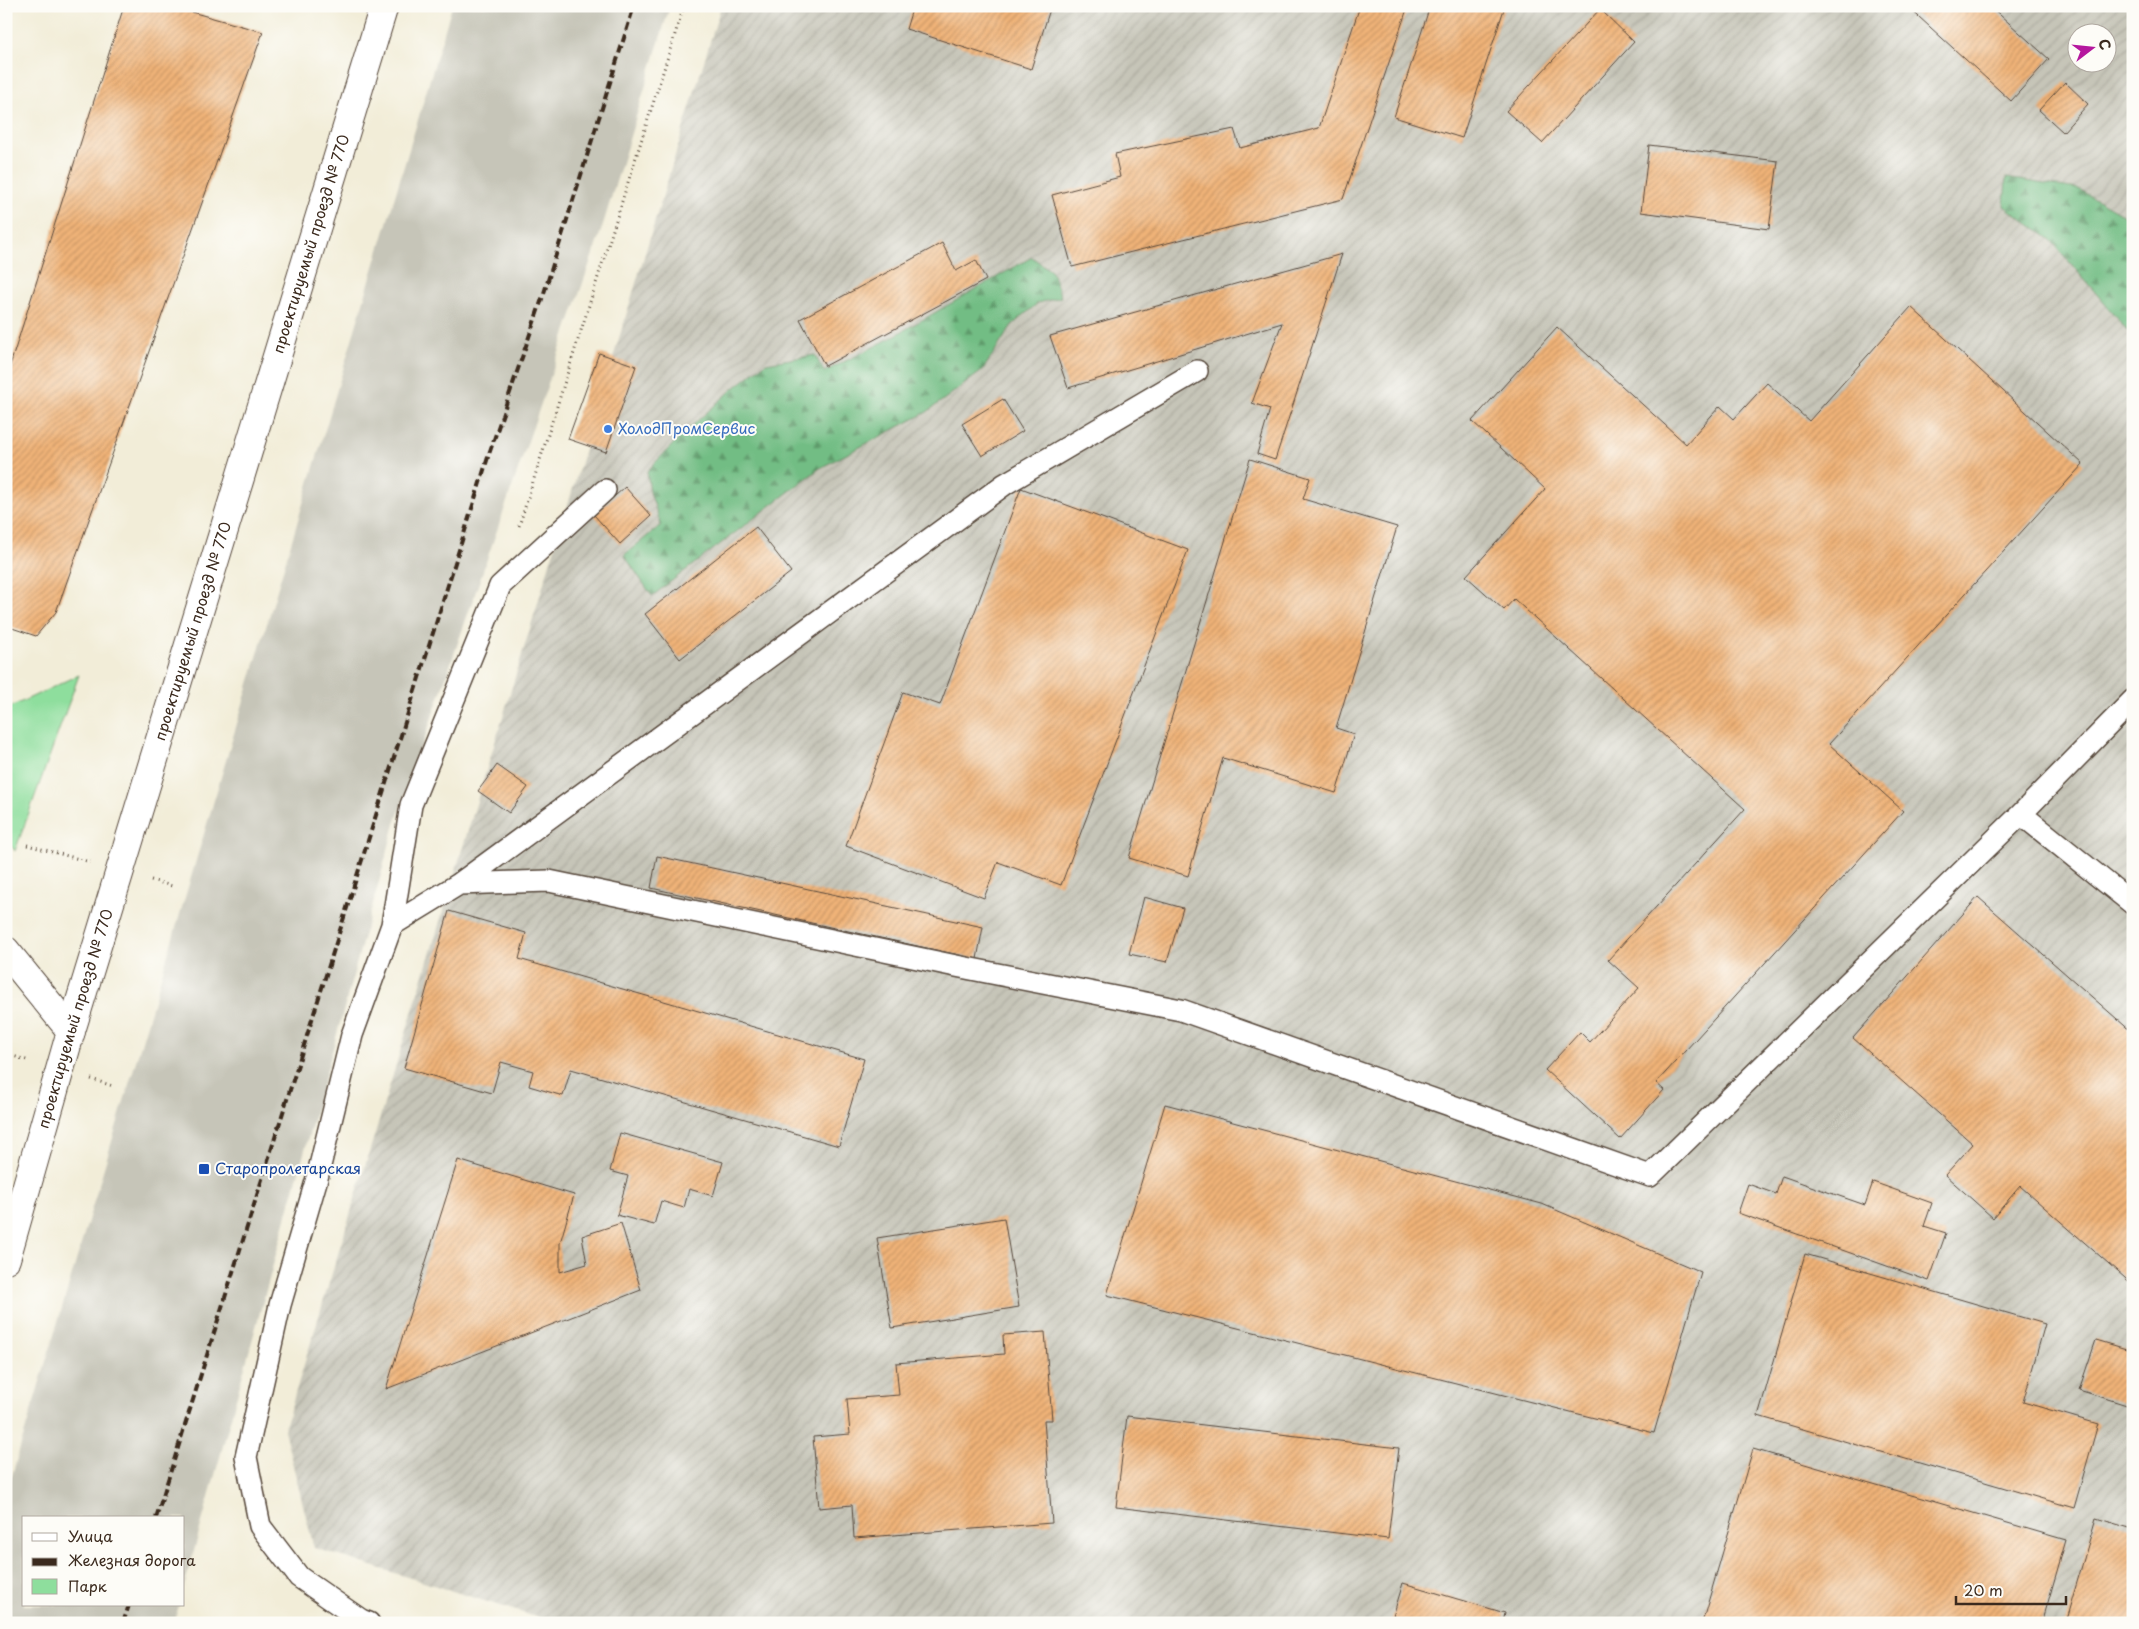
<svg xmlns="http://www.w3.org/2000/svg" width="2139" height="1629" viewBox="0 0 2139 1629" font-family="'Playpen Sans',sans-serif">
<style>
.industrial{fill:url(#industrial-furrows);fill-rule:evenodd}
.railway{fill:#c6c5b8}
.green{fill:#8ede9d;stroke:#64845e}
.forest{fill:url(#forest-firs);stroke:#567451}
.building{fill:url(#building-hatch)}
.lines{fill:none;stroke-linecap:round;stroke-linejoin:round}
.service-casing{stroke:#56473a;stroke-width:24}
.tertiary-casing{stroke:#56473a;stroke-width:30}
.path{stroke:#56473a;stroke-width:3;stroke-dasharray:1 4;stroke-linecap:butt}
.service{stroke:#fff;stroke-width:21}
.tertiary{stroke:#fff;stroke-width:28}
.rail{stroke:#3b2a1e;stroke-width:4;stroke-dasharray:8 4;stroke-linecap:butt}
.shop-dot{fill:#3f7fe0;stroke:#fdfcf7;stroke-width:2}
.transit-dot{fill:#1a4fb4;stroke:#fdfcf7;stroke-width:2}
.labels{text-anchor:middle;stroke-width:4;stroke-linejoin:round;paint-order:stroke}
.street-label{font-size:15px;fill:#3b2a1e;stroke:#fdfcf7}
.shop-label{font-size:15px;fill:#366cbe;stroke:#fdfcf7;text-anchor:start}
.transit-label{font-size:15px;fill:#164399;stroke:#fdfcf7;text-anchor:start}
</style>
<defs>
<pattern id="industrial-furrows" width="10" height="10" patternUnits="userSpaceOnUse" patternTransform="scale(1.25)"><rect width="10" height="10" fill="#c6c5b8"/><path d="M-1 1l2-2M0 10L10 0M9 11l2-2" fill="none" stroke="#aba99e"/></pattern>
<pattern id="forest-firs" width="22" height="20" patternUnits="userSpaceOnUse" patternTransform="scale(1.25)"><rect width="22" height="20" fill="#72bd84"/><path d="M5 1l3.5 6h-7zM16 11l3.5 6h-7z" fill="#5f9a6b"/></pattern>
<pattern id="building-hatch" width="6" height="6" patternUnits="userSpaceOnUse" patternTransform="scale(1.25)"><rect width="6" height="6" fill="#f0b378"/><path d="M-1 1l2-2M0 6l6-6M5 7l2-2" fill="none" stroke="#c49262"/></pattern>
</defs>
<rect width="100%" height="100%" fill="#fdfcf7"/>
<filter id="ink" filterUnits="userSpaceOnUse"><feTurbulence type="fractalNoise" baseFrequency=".02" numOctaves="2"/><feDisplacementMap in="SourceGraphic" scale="10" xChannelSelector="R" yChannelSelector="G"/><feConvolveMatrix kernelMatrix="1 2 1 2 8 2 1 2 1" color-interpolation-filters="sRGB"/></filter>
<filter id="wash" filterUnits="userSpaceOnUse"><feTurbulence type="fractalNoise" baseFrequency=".0096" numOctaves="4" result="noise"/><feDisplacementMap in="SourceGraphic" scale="20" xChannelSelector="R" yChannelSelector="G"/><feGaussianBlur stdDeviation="1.12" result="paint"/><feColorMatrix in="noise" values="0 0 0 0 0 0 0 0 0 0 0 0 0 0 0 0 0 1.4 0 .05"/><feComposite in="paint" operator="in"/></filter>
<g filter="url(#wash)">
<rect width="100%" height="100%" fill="#f2edd8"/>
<path class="industrial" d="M721,6H2133V1623H555L314,1548L284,1430ZM2076,32H2106V62H2076Z"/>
<path class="railway" d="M452,6H670L601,231L395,824L184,1587V1518H24V1605H179L174,1623H6V1495Z"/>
<path class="green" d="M79,675L15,851L6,840V709Z"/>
<path class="forest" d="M2006,178L2078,189L2124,215L2133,221V337L2050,239L2004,206Z
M1032,257L1052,272L1061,297L1038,303L1012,325L982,371L927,412L820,468L652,596L624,555L661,525L650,492L647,471L685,432L734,388L766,363L815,355L824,372L887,340Z"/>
<g id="blocks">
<path class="building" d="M124,6H170L263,32L56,612L36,636L6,626V378Z
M913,6H1051L1031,69L906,29Z
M1360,6H1408L1343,199L1072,267L1052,195L1120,177L1115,154L1234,129L1240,148L1319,128Z
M1430,6H1505L1462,138L1394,117Z
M1907,6H1990L2049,59L2011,101Z
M1600,9L1634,42L1542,143L1506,111Z
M2065,82L2088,104L2063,132L2039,110Z
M1649,145L1778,161L1769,229L1641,212Z
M942,243L956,271L976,260L986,280L825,366L800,319Z
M1342,254L1275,460L1257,454L1270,409L1252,403L1282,323L1068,388L1050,336Z
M1911,307L2083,464L1829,744L1903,811L1656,1083L1664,1090L1620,1139L1545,1070L1580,1032L1590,1042L1639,988L1608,960L1745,809L1514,599L1504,610L1466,576L1545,489L1472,421L1557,327L1686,444L1720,406L1734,419L1767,383L1809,421Z
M599,353L636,366L606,452L568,439Z
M1003,399L1023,431L982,456L962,424Z
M1250,459L1310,478L1303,499L1397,527L1336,728L1354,734L1336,793L1223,758L1188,876L1129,858Z
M625,487L651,516L620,544L594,515Z
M1021,488L1188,550L1061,885L998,862L984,898L846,846L903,692L940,705Z
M756,527L791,572L680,659L645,614Z
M497,765L528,787L509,813L478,791Z
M657,856L983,927L977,959L651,888Z
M1144,897L1183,908L1167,962L1129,954Z
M1978,897L2133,1033V1285L2020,1186L1993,1218L1945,1175L1973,1144L1853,1038Z
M449,911L526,933L519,959L864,1059L839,1146L571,1069L563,1096L529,1086L533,1071L501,1062L492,1093L404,1068Z
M1165,1104L1542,1204L1701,1272L1654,1433L1107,1295Z
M620,1133L723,1162L713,1196L689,1189L684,1208L661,1201L654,1225L617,1215L628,1176L610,1171Z
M458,1160L574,1195L560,1243V1272L587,1264L582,1236L621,1223L641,1290L386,1389Z
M1782,1176L1865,1205L1873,1182L1932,1203L1924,1226L1946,1233L1929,1281L1738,1213L1748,1184L1776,1194Z
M1004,1218L1019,1307L892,1328L877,1238Z
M1805,1254L2045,1324L2023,1402L2098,1424L2074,1508L1758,1416Z
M1045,1332L1052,1420H1044L1052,1523L854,1538L852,1505L819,1508L813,1437L850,1434L847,1399L899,1395L896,1363L1004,1354L1003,1335Z
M2096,1340L2133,1351V1407L2079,1390Z
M1127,1416L1399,1448L1388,1539L1116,1507Z
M1753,1449L2066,1540L2042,1623H1702Z
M2096,1518L2133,1529V1623H2065Z
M1403,1583L1505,1613L1503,1623H1391Z"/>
</g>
</g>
<g filter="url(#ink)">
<use href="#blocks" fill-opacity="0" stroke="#56473a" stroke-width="1"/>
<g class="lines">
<defs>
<path id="service" d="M2021,814L2133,904
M459,884L1005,484L1197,371
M392,925L411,805L500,586L605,490
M369,1623L361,1620L299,1577L260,1526L246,1457L280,1305L317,1178L352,1035L392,925L459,884L549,881L956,966L1181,1010L1650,1176L2021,814L2133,700"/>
<g id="tertiary">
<path d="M6,951L71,1031"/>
<path id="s1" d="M6,1259L71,1031L384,6"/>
</g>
</defs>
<use href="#service" class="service-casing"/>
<use href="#tertiary" class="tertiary-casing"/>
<path class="path" d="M519,526L684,6
M27,845L90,862
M151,880L172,886
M6,1054L30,1061
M91,1079L113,1086"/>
<use href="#service" class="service"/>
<use href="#tertiary" class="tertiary"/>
<path class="rail" d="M156,1518L489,454L544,293L634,6
M123,1623L129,1605"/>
</g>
</g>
<circle class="shop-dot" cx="608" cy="429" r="5"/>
<rect class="transit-dot" x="198" y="1163" width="12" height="12" rx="2.5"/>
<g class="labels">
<g class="street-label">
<text dy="5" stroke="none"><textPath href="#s1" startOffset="1060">проектируемый проезд № 770</textPath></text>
<text dy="5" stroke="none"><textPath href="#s1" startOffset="655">проектируемый проезд № 770</textPath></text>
<text dy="5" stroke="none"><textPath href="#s1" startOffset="250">проектируемый проезд № 770</textPath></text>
</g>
<g class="shop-label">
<text x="618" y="434">ХолодПромСервис</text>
</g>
<g class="transit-label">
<text x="215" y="1174">Старопролетарская</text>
</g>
</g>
<rect width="2139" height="1629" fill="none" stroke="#fdfcf7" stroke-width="25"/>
<rect x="22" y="1516" width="162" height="90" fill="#fdfcf7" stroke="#afa8a0"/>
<rect x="32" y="1533" width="25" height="8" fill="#ffffff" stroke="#afa8a0"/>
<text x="68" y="1542" font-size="15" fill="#3b2a1e">Улица</text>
<rect x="32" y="1558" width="25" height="8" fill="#3b2a1e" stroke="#afa8a0"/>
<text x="68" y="1566" font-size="15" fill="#3b2a1e">Железная дорога</text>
<rect x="32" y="1579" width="25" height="15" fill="#8ede9d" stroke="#afa8a0"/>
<text x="68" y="1592" font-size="15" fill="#3b2a1e">Парк</text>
<g transform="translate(2092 48) rotate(74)"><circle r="24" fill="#fdfcf7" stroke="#afa8a0"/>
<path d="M0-4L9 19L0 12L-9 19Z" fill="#b5179e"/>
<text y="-8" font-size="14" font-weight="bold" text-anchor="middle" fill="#3b2a1e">С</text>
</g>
<path d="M1956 1596v8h110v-8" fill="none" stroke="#3b2a1e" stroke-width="2.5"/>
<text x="1964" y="1596" font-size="15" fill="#3b2a1e" stroke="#fdfcf7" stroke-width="4" paint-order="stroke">20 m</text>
</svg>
